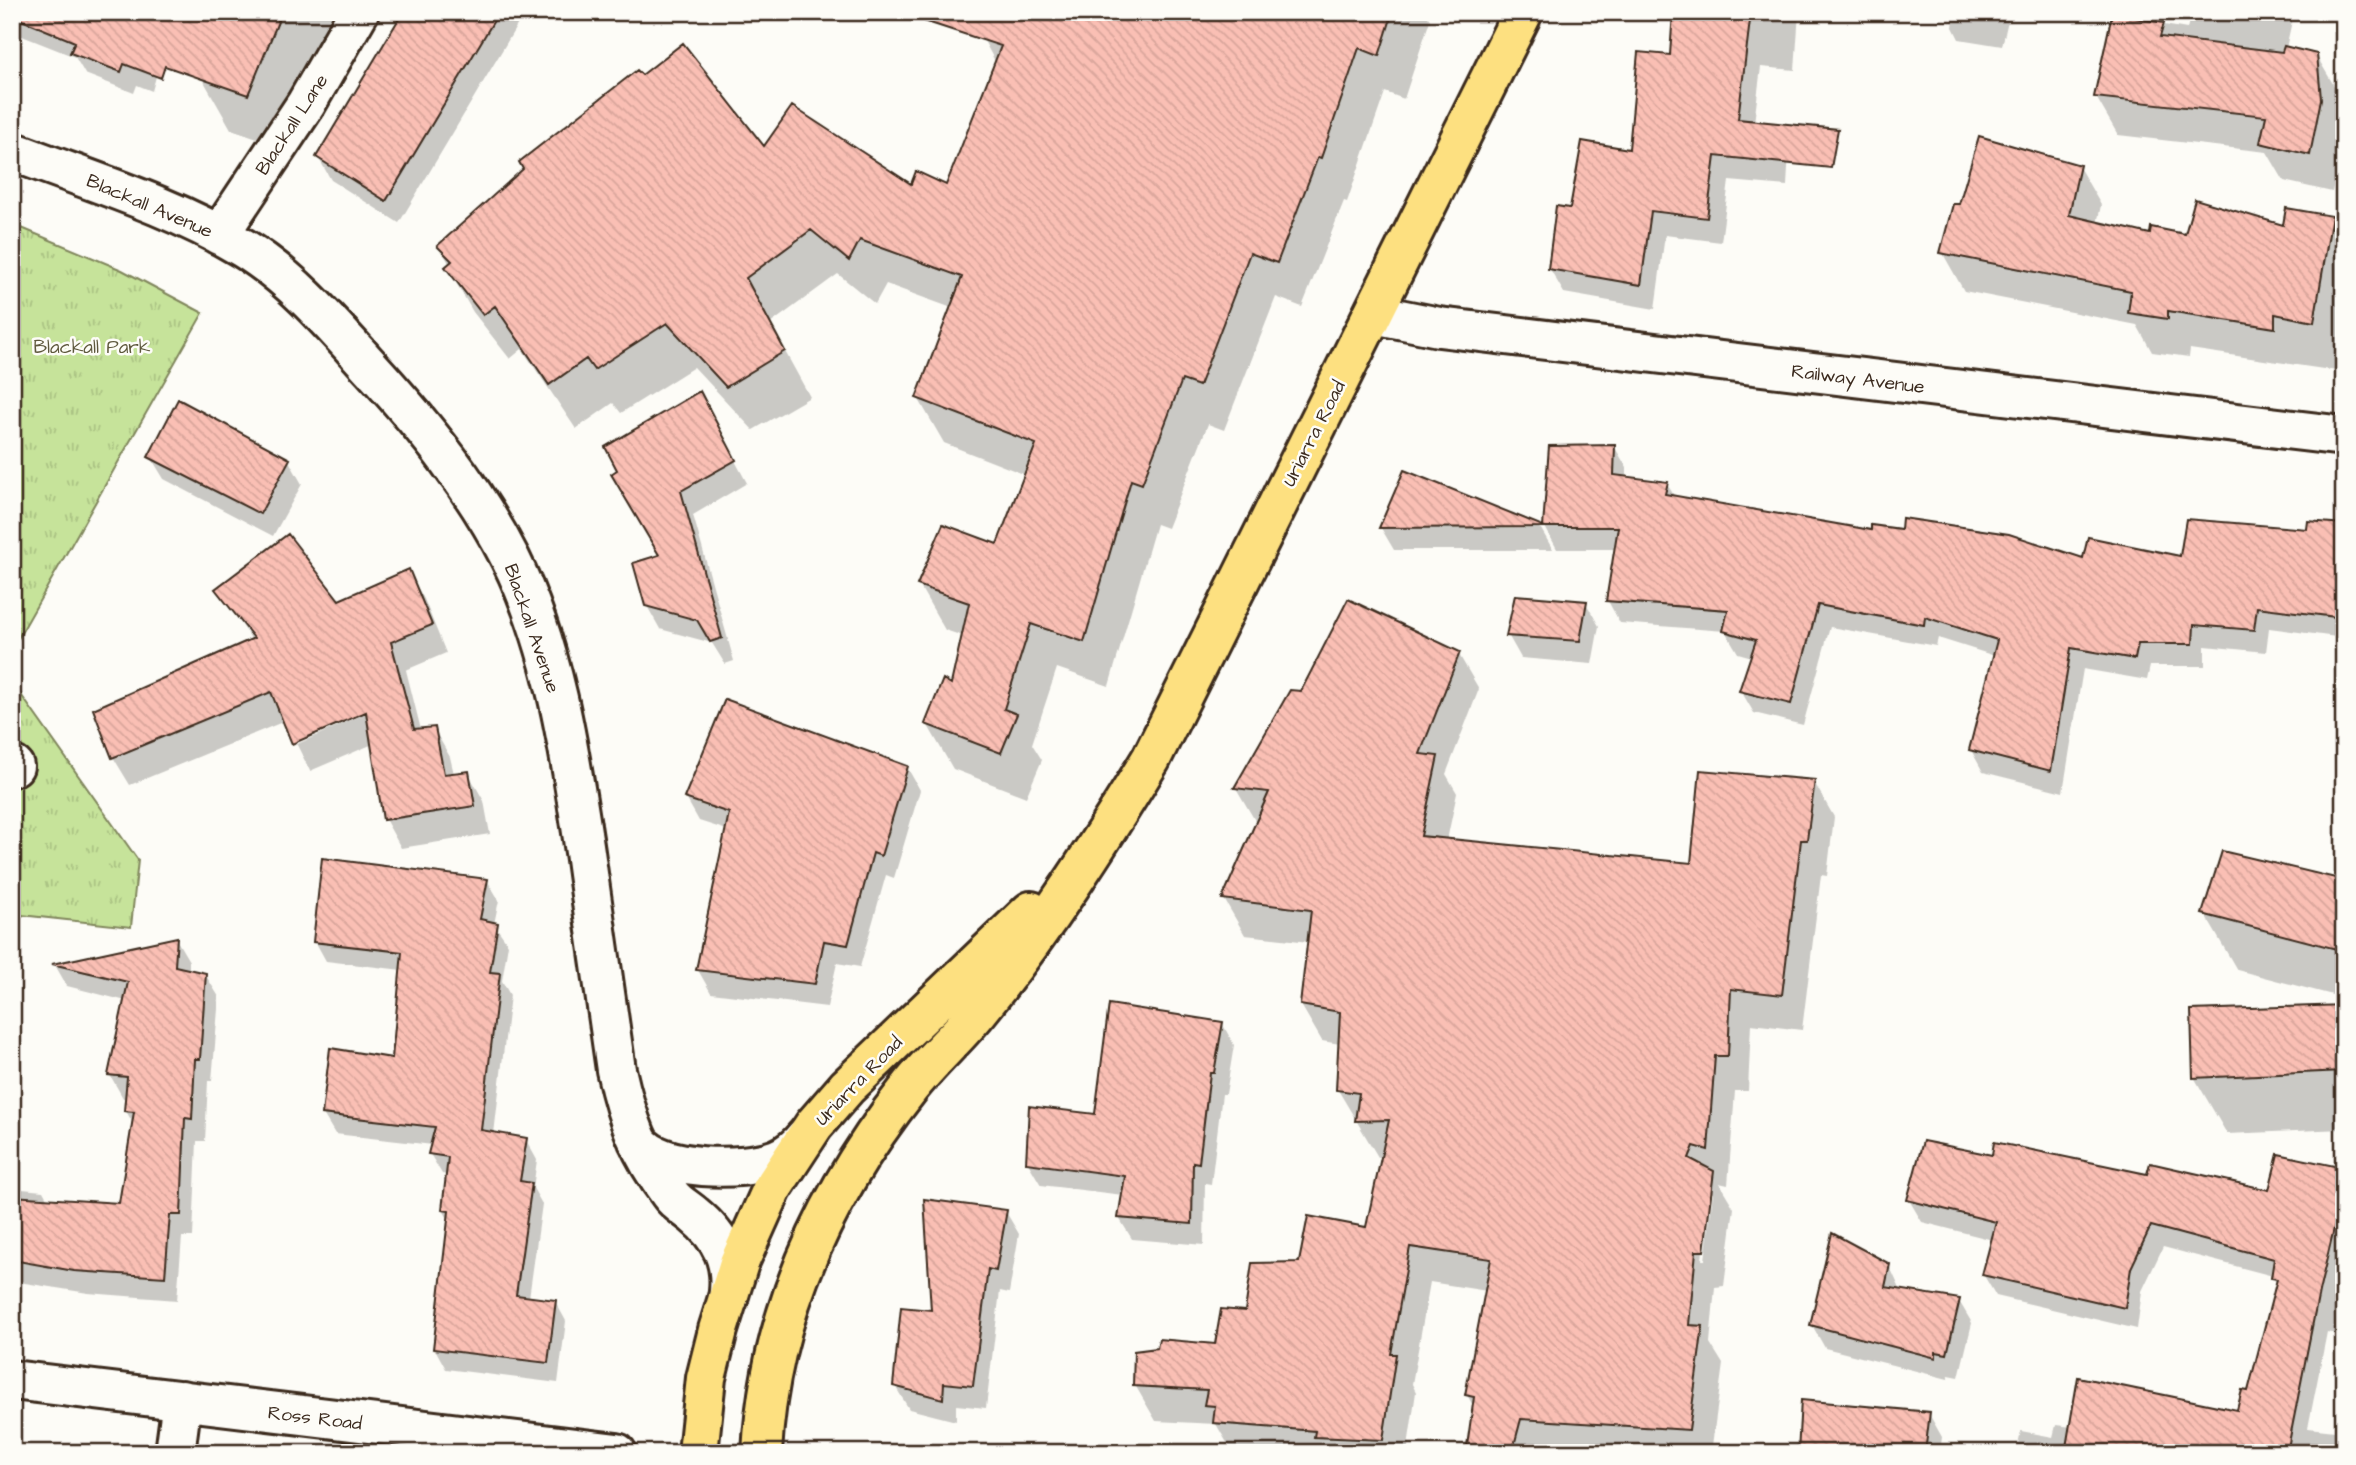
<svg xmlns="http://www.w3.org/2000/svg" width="2356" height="1465" font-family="'Architects Daughter',sans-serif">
  <defs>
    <pattern id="grass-tufts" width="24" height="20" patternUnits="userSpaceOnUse" patternTransform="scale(1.75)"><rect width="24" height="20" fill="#c6e39a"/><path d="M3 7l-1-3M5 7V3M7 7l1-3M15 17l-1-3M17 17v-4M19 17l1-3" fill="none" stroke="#abc384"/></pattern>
    <pattern id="building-back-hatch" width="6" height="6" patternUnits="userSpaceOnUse" patternTransform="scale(1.75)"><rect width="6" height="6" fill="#fabfb4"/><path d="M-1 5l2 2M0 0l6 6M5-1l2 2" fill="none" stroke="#d7a49a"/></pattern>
  </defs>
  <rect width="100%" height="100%" fill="#fdfcf7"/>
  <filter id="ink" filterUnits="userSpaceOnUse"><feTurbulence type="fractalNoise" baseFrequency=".0143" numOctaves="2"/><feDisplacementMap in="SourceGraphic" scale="14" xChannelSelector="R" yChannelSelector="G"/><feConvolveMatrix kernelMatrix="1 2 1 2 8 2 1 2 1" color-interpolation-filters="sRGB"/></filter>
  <g filter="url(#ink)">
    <path fill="url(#grass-tufts)" stroke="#80865c" stroke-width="2" d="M 12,224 L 122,270 L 203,313 L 12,649 Z
      M 12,682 L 138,860 L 131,927 L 12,914 Z"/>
    <path fill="#0003" fill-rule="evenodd" d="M 12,12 L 174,12 L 152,91 L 137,85 L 134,93 L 85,74 L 75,57 L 12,32 Z
      M 227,12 L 356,12 L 278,145 L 231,129 L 202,78 Z
      M 405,12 L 525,12 L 399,223 L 331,180 L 318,157 Z
      M 994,12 L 1425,12 L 1430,20 L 1404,99 L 1385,92 L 1347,202 L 1344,201 L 1302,307 L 1276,297 L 1224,430 L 1208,424 L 1167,528 L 1156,524 L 1109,686 L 1057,668 L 1032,744 L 1042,760 L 1026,797 L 953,769 L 927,724 L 952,686 L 963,636 L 945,630 L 919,585 L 998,546 L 1026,475 L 944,443 L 918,398 L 952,308 L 886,284 L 875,304 L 838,274 L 770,324 L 810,397 L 753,430 L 694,367 L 621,413 L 613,403 L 576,429 L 522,349 L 510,359 L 473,312 L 447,267 L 450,265 L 440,247 L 764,149 L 912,187 L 947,188 L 996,63 L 983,39 Z
      M 1675,12 L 1799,12 L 1795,70 L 1761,67 L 1754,123 L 1789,150 L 1787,186 L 1729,181 L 1721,242 L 1665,235 L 1655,309 L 1564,293 L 1550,269 L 1572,210 L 1631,151 L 1671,57 Z
      M 1955,12 L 2010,12 L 2002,46 L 1959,39 L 1953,27 Z
      M 2191,12 L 2294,12 L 2286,48 L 2316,55 L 2339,94 L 2343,139 L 2332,192 L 2284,181 L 2267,152 L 2118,135 L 2096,97 L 2113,16 L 2187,29 Z
      M 2079,167 L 2101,205 L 2097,224 L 2151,237 L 2284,227 L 2331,218 L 2344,240 L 2344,372 L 2190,349 L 2189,357 L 2152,352 L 2137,325 L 1964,291 L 1942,252 Z
      M 699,394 L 747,483 L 693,515 L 734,661 L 725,664 L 712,643 L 660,629 L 647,606 Z
      M 1614,446 L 1627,468 L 1627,479 L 1667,484 L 1675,497 L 1873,532 L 2084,560 L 2181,558 L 2344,526 L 2344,638 L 2269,628 L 2266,652 L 2205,646 L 2205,666 L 2150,666 L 2147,680 L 2083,669 L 2063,792 L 1983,772 L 1971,750 L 1995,656 L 1938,638 L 1936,646 L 1830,627 L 1803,725 L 1754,713 L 1741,691 L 1752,657 L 1738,653 L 1725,631 L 1620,623 L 1608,601 L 1616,549 L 1557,549 L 1545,527 L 1551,447 Z
      M 150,456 L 289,461 L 302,484 L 273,536 L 164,479 Z
      M 1405,472 L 1541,529 L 1553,550 L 1394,550 L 1381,528 Z
      M 408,571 L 424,599 L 446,653 L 406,670 L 421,730 L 434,729 L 450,757 L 454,774 L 468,773 L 484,801 L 490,834 L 401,848 L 385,819 L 373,744 L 310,771 L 285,721 L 130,785 L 113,757 L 96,710 L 252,640 L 218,589 L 338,602 ZM 373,706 L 374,710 L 295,745 L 295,741 Z
      M 1586,603 L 1599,626 L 1592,664 L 1521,658 L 1508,635 Z
      M 1458,653 L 1479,689 L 1446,774 L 1457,793 L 1447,840 L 1692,865 L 1814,782 L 1834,817 L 1827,876 L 1821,875 L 1802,1030 L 1751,1024 L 1748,1091 L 1735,1091 L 1728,1185 L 1719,1183 L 1734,1208 L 1724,1286 L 1715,1287 L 1710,1343 L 1723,1364 L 1711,1453 L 1473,1453 L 1469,1446 L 1474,1407 L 1467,1395 L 1487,1291 L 1430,1282 L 1412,1384 L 1416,1392 L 1407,1453 L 1233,1453 L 1216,1424 L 1156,1421 L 1135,1385 L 1216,1346 L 1300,1264 L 1367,1229 L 1383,1156 L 1378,1157 L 1338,1090 L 1340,1044 L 1322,1041 L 1301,1005 L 1309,942 L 1245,935 L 1224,899 L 1257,824 L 1236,788 L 1291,692 L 1302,693 ZM 1709,1193 L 1713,1193 L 1705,1260 L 1702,1260 Z
      M 907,767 L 920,790 L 894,878 L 886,875 L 860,967 L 837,963 L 827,1007 L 711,993 L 698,970 L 727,830 L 699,821 L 686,798 Z
      M 487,880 L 499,900 L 494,924 L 508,944 L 502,981 L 510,995 L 494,1134 L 526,1140 L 537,1160 L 533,1188 L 542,1204 L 529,1298 L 555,1301 L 566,1321 L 558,1383 L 446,1369 L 435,1349 L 449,1220 L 443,1210 L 447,1175 L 442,1174 L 430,1154 L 433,1145 L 335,1134 L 323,1114 L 394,1060 L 402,970 L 326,961 L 315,941 Z
      M 2344,882 L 2344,998 L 2237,970 L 2204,913 Z
      M 176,939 L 189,961 L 189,971 L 205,974 L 219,997 L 212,1081 L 208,1081 L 205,1141 L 197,1141 L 193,1237 L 182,1237 L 177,1300 L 88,1293 L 12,1281 L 12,1188 L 43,1191 L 48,1200 L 120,1205 L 134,1125 L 126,1111 L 127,1098 L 123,1098 L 110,1075 L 126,1001 L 67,986 L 55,965 Z
      M 2344,1007 L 2344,1129 L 2227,1134 L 2194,1077 Z
      M 1222,1023 L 1234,1045 L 1226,1094 L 1222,1094 L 1211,1184 L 1205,1183 L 1204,1245 L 1132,1239 L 1119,1218 L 1123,1195 L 1041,1185 L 1028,1163 Z
      M 1993,1157 L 2270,1192 L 2344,1170 L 2344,1336 L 2327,1332 L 2308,1428 L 2344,1432 L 2344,1453 L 2016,1453 L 2021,1431 L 2053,1437 L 2056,1425 L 2072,1427 L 2239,1412 L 2249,1393 L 2277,1285 L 2273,1276 L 2163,1247 L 2142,1291 L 2137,1329 L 1996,1296 L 1983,1274 L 1993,1240 L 1922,1222 L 1909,1200 Z
      M 1006,1212 L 1019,1234 L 1009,1293 L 1000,1291 L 986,1408 L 956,1405 L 956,1421 L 909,1409 L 895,1386 L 933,1312 Z
      M 1889,1265 L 1901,1291 L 1959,1301 L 1972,1323 L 1959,1377 L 1949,1375 L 1948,1379 L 1825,1348 L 1812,1325 Z
      M 1929,1414 L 1942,1437 L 1940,1453 L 1800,1453 Z"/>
    <path fill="url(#building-back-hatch)" stroke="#3b2a1e" stroke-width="2" d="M 12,12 L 282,12 L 248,95 L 165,66 L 161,78 L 124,64 L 121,72 L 70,53 L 75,42 L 12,16 Z
      M 403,12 L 499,12 L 386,201 L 316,157 Z
      M 922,12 L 1393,12 L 1379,56 L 1359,48 L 1321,158 L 1318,157 L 1277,263 L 1250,253 L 1199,386 L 1182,380 L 1142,484 L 1131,480 L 1084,642 L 1031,624 L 1004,709 L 1017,714 L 1001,753 L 925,724 L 943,679 L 951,684 L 969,603 L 917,585 L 943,524 L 997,544 L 1036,444 L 916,398 L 962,277 L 860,240 L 849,261 L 811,230 L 746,278 L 785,351 L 726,387 L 667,323 L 594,370 L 586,359 L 549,385 L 495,306 L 483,315 L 445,267 L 452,261 L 437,246 L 523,169 L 519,162 L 637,70 L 642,75 L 683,43 L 764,146 L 792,106 L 911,184 L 916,171 L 946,185 L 1001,46 L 921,20 Z
      M 1673,12 L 1751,12 L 1738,119 L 1838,129 L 1831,168 L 1715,156 L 1707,218 L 1651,211 L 1641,285 L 1548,269 L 1556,206 L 1570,208 L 1582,141 L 1629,149 L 1638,52 L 1670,55 Z
      M 2112,14 L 2164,23 L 2160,37 L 2282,52 L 2284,46 L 2317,54 L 2321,99 L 2310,155 L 2260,143 L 2266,116 L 2094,97 Z
      M 1979,136 L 2080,165 L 2069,215 L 2150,234 L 2151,227 L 2185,234 L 2195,199 L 2283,225 L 2286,208 L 2332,216 L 2314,322 L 2275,314 L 2275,328 L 2168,311 L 2168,319 L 2128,313 L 2131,291 L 1940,253 L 1953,204 L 1959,204 Z
      M 700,391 L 736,460 L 681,491 L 722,638 L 710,642 L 697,620 L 645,606 L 633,563 L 659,555 L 611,474 L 617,470 L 605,447 Z
      M 178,399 L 290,459 L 260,514 L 148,457 Z
      M 1615,445 L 1614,475 L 1668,482 L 1665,494 L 1871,530 L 1871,525 L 1901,529 L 1902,518 L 2009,534 L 2083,558 L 2088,537 L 2180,556 L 2186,519 L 2307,529 L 2308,521 L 2344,524 L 2344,618 L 2257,607 L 2254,630 L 2194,625 L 2193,644 L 2138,644 L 2135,659 L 2071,648 L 2051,771 L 1969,750 L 1997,640 L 1925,617 L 1924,625 L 1818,605 L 1791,704 L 1739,691 L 1756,640 L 1723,631 L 1728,610 L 1606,601 L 1618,527 L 1543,527 L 1549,446 Z
      M 1404,470 L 1543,526 L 1542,527 L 1379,528 Z
      M 288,534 L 339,600 L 409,569 L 432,625 L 391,642 L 414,729 L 435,727 L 444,774 L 469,771 L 475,806 L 383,820 L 366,712 L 292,744 L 271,692 L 112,758 L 93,709 L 254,638 L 215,589 Z
      M 1515,595 L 1587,601 L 1580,641 L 1506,636 Z
      M 1348,599 L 1460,652 L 1420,754 L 1438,756 L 1421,836 L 1691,863 L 1700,770 L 1815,780 L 1807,840 L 1801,840 L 1782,995 L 1731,989 L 1728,1056 L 1715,1056 L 1708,1150 L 1694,1146 L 1689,1158 L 1714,1171 L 1704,1251 L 1696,1251 L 1689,1325 L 1703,1326 L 1689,1430 L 1521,1419 L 1512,1453 L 1467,1446 L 1474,1397 L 1465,1395 L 1491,1259 L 1410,1247 L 1391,1354 L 1396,1354 L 1383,1440 L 1314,1437 L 1315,1431 L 1213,1423 L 1215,1406 L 1204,1405 L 1207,1390 L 1133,1386 L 1134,1351 L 1157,1348 L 1159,1339 L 1215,1344 L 1221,1309 L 1245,1311 L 1252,1263 L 1299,1262 L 1308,1216 L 1366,1227 L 1389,1120 L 1355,1121 L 1359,1093 L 1336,1090 L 1340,1012 L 1300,1005 L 1311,910 L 1222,899 L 1269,792 L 1234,788 L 1290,690 L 1301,691 Z
      M 725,699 L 908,766 L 881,856 L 873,853 L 848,945 L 824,941 L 815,984 L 696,970 L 729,813 L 684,798 Z
      M 2222,851 L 2344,880 L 2344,951 L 2202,914 Z
      M 322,858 L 488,879 L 480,919 L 498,923 L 490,972 L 500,973 L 481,1130 L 527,1138 L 520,1181 L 532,1183 L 516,1295 L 556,1300 L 548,1363 L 433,1349 L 449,1211 L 442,1210 L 448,1157 L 428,1154 L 435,1127 L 322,1114 L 330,1048 L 392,1058 L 402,952 L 313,942 Z
      M 177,937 L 175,966 L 206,973 L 200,1059 L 195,1059 L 192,1119 L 185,1118 L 181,1215 L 170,1215 L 165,1277 L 74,1271 L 12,1260 L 12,1196 L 119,1203 L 134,1112 L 124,1111 L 127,1077 L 108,1075 L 128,982 L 52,964 Z
      M 1109,1004 L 1223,1022 L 1214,1073 L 1210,1073 L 1199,1163 L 1193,1162 L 1192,1224 L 1118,1218 L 1125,1176 L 1026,1163 L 1029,1106 L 1095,1114 Z
      M 2344,1005 L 2344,1071 L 2193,1078 L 2191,1010 Z
      M 1923,1141 L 1992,1155 L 1994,1142 L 2147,1174 L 2150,1163 L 2269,1190 L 2278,1154 L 2344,1168 L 2344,1186 L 2319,1292 L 2287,1453 L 2065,1453 L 2078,1377 L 2237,1410 L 2242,1390 L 2248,1391 L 2277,1279 L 2271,1278 L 2274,1259 L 2151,1226 L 2131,1268 L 2125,1308 L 1982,1275 L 1996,1222 L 1907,1200 Z
      M 924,1199 L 1007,1210 L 996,1271 L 988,1269 L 973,1386 L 944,1383 L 943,1399 L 893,1386 L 901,1307 L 931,1310 Z
      M 1832,1233 L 1890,1264 L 1885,1287 L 1960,1299 L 1947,1354 L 1936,1352 L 1936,1358 L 1810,1325 Z
      M 1801,1400 L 1930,1412 L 1925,1453 L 1798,1453 Z"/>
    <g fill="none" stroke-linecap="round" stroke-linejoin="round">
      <defs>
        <path id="minor" d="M 12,151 C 90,181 171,205 243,248 C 294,279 334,327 373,370 C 425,427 475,489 510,558 C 555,648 570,753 585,852 C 595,925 606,998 616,1070 C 627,1119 639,1153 670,1194 C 676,1203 686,1208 694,1215 C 722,1238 734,1263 728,1299
          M 219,235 L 306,104 L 359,12
          M 1374,314 L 1439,327 L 2344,436
          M 12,767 L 14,766
          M 638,1141 C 658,1172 745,1171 777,1159 C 789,1154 798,1146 806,1136
          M 12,1380 L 617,1453
          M 175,1453 L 182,1400"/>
        <path id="major" d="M 698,1453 L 706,1378 L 718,1330 L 739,1263 L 772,1189 L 814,1125 L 847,1087 L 1031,911
          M 762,1453 C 769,1315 825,1194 910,1087 C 932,1059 959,1036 981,1008 C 1044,930 1099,844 1151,759 L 1523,12"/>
      </defs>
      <use href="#minor" stroke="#3b2a1e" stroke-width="44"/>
      <use href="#major" stroke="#3b2a1e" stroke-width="44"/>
      <use href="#minor" stroke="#fdfcf7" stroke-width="38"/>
      <use href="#major" stroke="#fde080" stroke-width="38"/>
    </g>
  </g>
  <g text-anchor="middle" stroke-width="5" stroke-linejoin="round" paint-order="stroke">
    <g font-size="19" fill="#3b2a1e" stroke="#fdfcf7">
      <text transform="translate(291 124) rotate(-57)" y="7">Blackall Lane</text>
      <text transform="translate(150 205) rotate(23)" y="7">Blackall Avenue</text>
      <text transform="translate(1858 378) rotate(7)" y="7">Railway Avenue</text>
      <text transform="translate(1313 433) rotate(-63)" y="7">Uriarra Road</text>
      <text transform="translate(533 628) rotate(71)" y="7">Blackall Avenue</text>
      <text transform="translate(858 1080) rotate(-46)" y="7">Uriarra Road</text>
      <text transform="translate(315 1417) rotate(7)" y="7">Ross Road</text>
    </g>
    <g font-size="19" fill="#5e583d" stroke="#fdfcf7">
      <text x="92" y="353">Blackall Park</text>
    </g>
  </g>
  <rect width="2356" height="1465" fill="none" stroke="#fdfcf7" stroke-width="42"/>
  <rect x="21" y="21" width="2314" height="1423" fill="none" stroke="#3b2a1e" stroke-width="2.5" filter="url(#ink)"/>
</svg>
